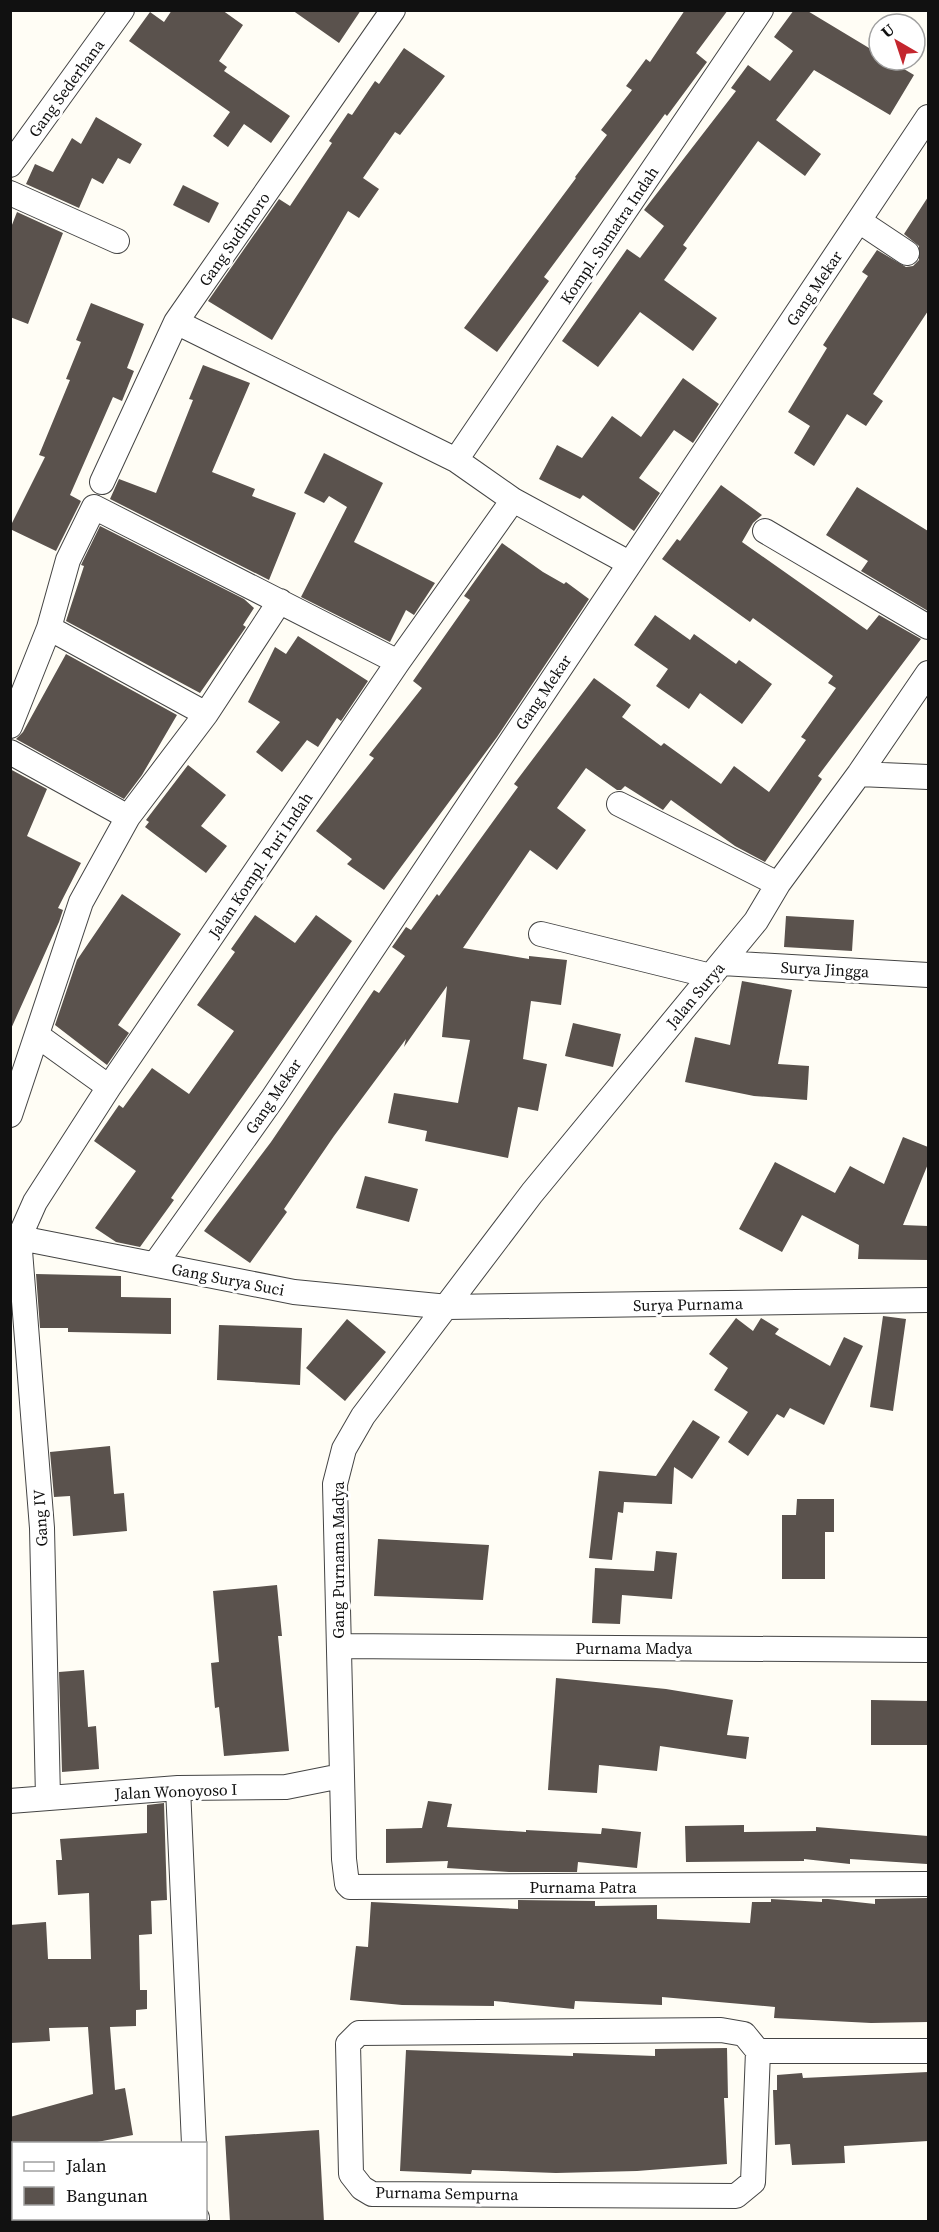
<svg xmlns="http://www.w3.org/2000/svg" width="939" height="2232" font-family="'Source Serif 4',serif">
  <rect width="100%" height="100%" fill="#fffdf5"/>
  <path fill="#5a524d" d="M 172,10 L 222,10 L 243,25 L 219,61 L 227,67 L 224,71 L 290,116 L 271,143 L 244,124 L 228,147 L 213,136 L 230,112 L 129,41 L 150,12 L 164,22 Z
    M 292,10 L 361,10 L 339,43 Z
    M 685,10 L 728,10 L 696,53 L 707,62 L 667,116 L 665,114 L 544,277 L 549,281 L 497,352 L 464,328 L 576,178 L 575,177 L 607,135 L 601,130 L 632,90 L 626,86 L 646,59 L 650,62 Z
    M 794,10 L 806,10 L 879,54 L 879,60 L 889,60 L 914,75 L 890,115 L 814,70 L 776,120 L 821,154 L 805,176 L 758,141 L 683,245 L 687,248 L 664,280 L 717,318 L 693,351 L 640,312 L 598,367 L 562,341 L 627,249 L 640,258 L 664,226 L 644,210 L 736,91 L 731,88 L 748,65 L 770,81 L 793,51 L 774,37 Z
    M 404,48 L 445,76 L 400,135 L 395,132 L 363,178 L 379,189 L 359,218 L 348,211 L 272,340 L 208,301 L 279,199 L 290,206 L 332,143 L 329,141 L 348,113 L 352,115 L 375,81 L 379,84 Z
    M 96,117 L 142,144 L 130,164 L 118,158 L 103,184 L 92,178 L 79,208 L 26,184 L 35,164 L 53,172 L 72,138 L 81,144 Z
    M 183,185 L 219,203 L 209,223 L 173,205 Z
    M 928,197 L 928,311 L 873,394 L 883,401 L 866,426 L 847,414 L 814,466 L 794,453 L 810,426 L 788,412 L 827,348 L 823,345 L 868,276 L 862,272 L 877,250 L 906,267 L 913,266 L 919,260 L 919,246 L 904,234 Z
    M 17,212 L 63,233 L 28,324 L 10,317 L 10,230 Z
    M 91,303 L 144,324 L 127,368 L 134,371 L 122,401 L 113,397 L 70,495 L 81,501 L 56,551 L 10,529 L 10,527 L 45,457 L 39,455 L 70,380 L 66,379 L 81,342 L 76,340 Z
    M 203,365 L 250,383 L 212,472 L 255,489 L 252,496 L 296,513 L 269,580 L 110,499 L 119,479 L 156,493 L 193,400 L 189,399 Z
    M 683,378 L 719,404 L 693,443 L 674,430 L 639,478 L 660,493 L 634,531 L 583,495 L 580,499 L 539,479 L 557,445 L 582,458 L 612,416 L 641,437 Z
    M 324,453 L 383,483 L 354,542 L 435,583 L 414,615 L 406,610 L 390,642 L 301,597 L 347,507 L 329,496 L 324,503 L 304,493 Z
    M 721,485 L 762,515 L 753,523 L 742,542 L 867,630 L 879,615 L 921,639 L 818,776 L 822,779 L 765,862 L 735,846 L 671,800 L 663,810 L 625,786 L 621,790 L 617,790 L 586,768 L 557,808 L 586,830 L 557,870 L 530,850 L 463,948 L 529,959 L 529,956 L 567,960 L 561,1005 L 531,1001 L 523,1059 L 547,1064 L 538,1111 L 518,1107 L 508,1158 L 425,1141 L 427,1131 L 388,1123 L 394,1093 L 458,1103 L 470,1040 L 442,1037 L 447,986 L 404,1047 L 406,1039 L 334,1136 L 284,1209 L 287,1212 L 250,1263 L 204,1231 L 271,1142 L 374,990 L 379,993 L 405,956 L 392,947 L 406,927 L 411,930 L 437,894 L 439,896 L 518,787 L 514,784 L 594,678 L 631,705 L 622,717 L 661,746 L 664,743 L 721,784 L 734,766 L 769,792 L 806,740 L 801,737 L 836,688 L 828,683 L 833,676 L 753,618 L 750,622 L 662,559 L 677,539 L 680,541 Z
    M 857,487 L 928,531 L 928,611 L 861,571 L 868,561 L 826,535 Z
    M 100,526 L 244,599 L 254,608 L 243,625 L 246,627 L 200,693 L 66,621 L 84,566 L 81,565 Z
    M 502,543 L 543,572 L 564,584 L 566,582 L 589,599 L 497,737 L 384,890 L 347,864 L 352,859 L 316,831 L 374,758 L 369,755 L 422,688 L 413,681 L 470,600 L 464,596 Z
    M 655,615 L 690,640 L 694,634 L 736,664 L 739,660 L 772,684 L 742,724 L 700,693 L 689,709 L 656,686 L 668,669 L 634,645 Z
    M 298,636 L 368,681 L 341,721 L 337,718 L 318,747 L 307,740 L 282,772 L 256,752 L 280,722 L 248,702 L 275,647 L 286,654 Z
    M 66,654 L 177,715 L 142,775 L 124,799 L 16,739 L 23,732 Z
    M 188,765 L 226,795 L 201,826 L 227,846 L 206,873 L 145,827 L 149,822 L 146,820 Z
    M 10,769 L 47,789 L 27,836 L 81,863 L 58,908 L 63,910 L 59,922 L 10,1031 Z
    M 122,894 L 181,934 L 118,1025 L 129,1033 L 107,1065 L 55,1025 L 77,960 Z
    M 255,915 L 295,943 L 316,915 L 352,941 L 171,1198 L 174,1200 L 140,1247 L 116,1242 L 95,1228 L 136,1171 L 94,1141 L 119,1105 L 123,1108 L 152,1068 L 189,1094 L 234,1031 L 197,1005 L 235,952 L 231,949 Z
    M 786,916 L 854,920 L 852,951 L 784,947 Z
    M 742,981 L 792,990 L 778,1064 L 809,1066 L 807,1100 L 754,1096 L 685,1082 L 695,1037 L 730,1045 Z
    M 573,1023 L 621,1034 L 613,1067 L 565,1056 Z
    M 903,1137 L 928,1147 L 928,1164 L 903,1225 L 928,1226 L 928,1260 L 858,1259 L 859,1245 L 802,1215 L 782,1252 L 739,1229 L 775,1162 L 835,1193 L 850,1166 L 884,1184 Z
    M 365,1176 L 418,1189 L 409,1222 L 356,1208 Z
    M 36,1274 L 121,1276 L 121,1297 L 171,1298 L 171,1334 L 68,1332 L 68,1328 L 40,1328 Z
    M 883,1316 L 906,1319 L 893,1411 L 870,1407 Z
    M 736,1318 L 753,1331 L 761,1318 L 779,1329 L 775,1334 L 830,1366 L 844,1337 L 863,1346 L 824,1425 L 790,1408 L 784,1418 L 777,1414 L 748,1456 L 728,1442 L 748,1412 L 714,1390 L 728,1368 L 709,1354 Z
    M 347,1319 L 386,1352 L 345,1401 L 306,1368 Z
    M 219,1325 L 302,1328 L 300,1385 L 217,1380 Z
    M 693,1420 L 720,1437 L 692,1479 L 674,1467 L 672,1504 L 624,1502 L 623,1513 L 618,1512 L 612,1560 L 589,1558 L 599,1471 L 656,1476 Z
    M 110,1446 L 114,1494 L 124,1493 L 127,1531 L 73,1536 L 70,1496 L 54,1497 L 50,1452 Z
    M 797,1499 L 834,1499 L 834,1532 L 825,1532 L 825,1579 L 782,1579 L 782,1515 L 796,1515 Z
    M 378,1539 L 489,1545 L 483,1600 L 374,1596 Z
    M 656,1551 L 677,1553 L 672,1599 L 622,1595 L 620,1624 L 592,1623 L 595,1568 L 654,1571 Z
    M 277,1585 L 282,1636 L 278,1636 L 289,1751 L 224,1756 L 219,1707 L 215,1708 L 211,1663 L 219,1662 L 213,1591 Z
    M 84,1670 L 88,1727 L 96,1726 L 99,1769 L 62,1772 L 59,1672 Z
    M 556,1678 L 666,1689 L 733,1700 L 727,1735 L 749,1737 L 746,1759 L 660,1746 L 657,1771 L 599,1765 L 597,1793 L 548,1790 Z
    M 871,1700 L 928,1701 L 928,1745 L 871,1745 Z
    M 428,1801 L 452,1804 L 447,1827 L 526,1832 L 526,1830 L 601,1834 L 602,1828 L 641,1832 L 637,1868 L 578,1862 L 577,1872 L 509,1872 L 447,1868 L 448,1861 L 386,1863 L 386,1829 L 422,1828 Z
    M 164,1803 L 167,1900 L 151,1901 L 152,1934 L 139,1935 L 140,1990 L 147,1990 L 147,2009 L 136,2010 L 136,2026 L 110,2027 L 115,2090 L 125,2088 L 133,2135 L 87,2144 L 10,2144 L 10,2117 L 93,2094 L 88,2027 L 49,2028 L 50,2041 L 10,2043 L 10,1925 L 46,1922 L 48,1959 L 91,1959 L 89,1893 L 58,1895 L 56,1860 L 62,1860 L 60,1839 L 147,1833 L 147,1805 Z
    M 744,1825 L 744,1832 L 816,1831 L 816,1827 L 928,1836 L 927,1864 L 850,1859 L 850,1864 L 804,1859 L 804,1861 L 686,1862 L 685,1826 Z
    M 928,1898 L 928,2022 L 871,2023 L 774,2018 L 775,2007 L 662,1997 L 662,2005 L 575,2001 L 574,2009 L 494,2001 L 494,2006 L 402,2005 L 350,2000 L 356,1946 L 368,1947 L 371,1902 L 518,1909 L 518,1900 L 595,1901 L 595,1906 L 657,1905 L 657,1919 L 750,1923 L 752,1902 L 771,1902 L 771,1899 L 822,1902 L 822,1899 L 828,1899 L 875,1904 L 875,1899 Z
    M 727,2048 L 728,2098 L 724,2098 L 727,2164 L 637,2171 L 556,2173 L 472,2170 L 471,2174 L 400,2171 L 406,2050 L 573,2056 L 573,2053 L 655,2056 L 655,2049 Z
    M 928,2072 L 928,2141 L 844,2146 L 845,2163 L 792,2165 L 790,2144 L 775,2145 L 773,2090 L 777,2090 L 777,2075 L 802,2073 L 803,2078 Z
    M 319,2130 L 324,2222 L 230,2222 L 225,2136 Z"/>
  <g fill="none" stroke-linecap="round" stroke-linejoin="round">
    <defs>
      <path id="minor" d="M 10,165 L 122,10
        M 10,193 L 117,241
        M 859,221 L 907,253
        M 176,322 L 456,460 L 513,500 L 629,563
        M 456,460 L 761,10
        M 102,482 L 176,322 L 393,10
        M 765,531 L 928,627
        M 49,628 L 206,714
        M 928,673 L 859,774 L 778,884 L 756,921 L 532,1193 L 363,1416 L 344,1449 L 335,1484 L 344,1859 L 347,1884 L 350,1887 L 928,1884
        M 10,726 L 49,628 L 68,560 L 94,507 L 398,662
        M 10,752 L 128,817
        M 859,774 L 928,777
        M 619,804 L 778,884
        M 541,934 L 711,976
        M 722,963 L 928,975
        M 38,1036 L 109,1087
        M 10,1115 L 81,902 L 128,817 L 206,714 L 280,601
        M 10,1236 L 294,1292 L 448,1307 L 928,1300
        M 155,1264 L 273,1098 L 928,117
        M 339,1646 L 928,1650
        M 178,1788 L 194,2144
        M 48,1798 L 42,1528 L 19,1238 L 35,1202 L 109,1087 L 398,662 L 513,500
        M 10,1801 L 178,1788 L 286,1787 L 341,1776
        M 721,2030 L 744,2034 L 758,2051 L 753,2182 L 736,2196 L 372,2194 L 362,2188 L 351,2174 L 348,2044 L 359,2033 Z
        M 758,2051 L 928,2051
        M 197,2218 L 197,2222"/>
    </defs>
    <use href="#minor" stroke="#444" stroke-width="26"/>
    <use href="#minor" stroke="#fff" stroke-width="24"/>
  </g>
  <g text-anchor="middle" stroke-width="6" stroke-linejoin="round" paint-order="stroke">
    <g font-size="16" fill="#111" stroke="#fff">
      <text transform="translate(66 88) rotate(-54)" y="6">Gang Sederhana</text>
      <text transform="translate(609 235) rotate(-56)" y="6">Kompl. Sumatra Indah</text>
      <text transform="translate(234 239) rotate(-55)" y="6">Gang Sudimoro</text>
      <text transform="translate(814 288) rotate(-56)" y="6">Gang Mekar</text>
      <text transform="translate(543 692) rotate(-56)" y="6">Gang Mekar</text>
      <text transform="translate(260 865) rotate(-56)" y="6">Jalan Kompl. Puri Indah</text>
      <text transform="translate(825 969) rotate(3)" y="6">Surya Jingga</text>
      <text transform="translate(695 995) rotate(-50)" y="6">Jalan Surya</text>
      <text transform="translate(273 1096) rotate(-56)" y="6">Gang Mekar</text>
      <text transform="translate(228 1279) rotate(11)" y="6">Gang Surya Suci</text>
      <text transform="translate(688 1304) rotate(-1)" y="6">Surya Purnama</text>
      <text transform="translate(40 1518) rotate(-93)" y="6">Gang IV</text>
      <text transform="translate(338 1560) rotate(-90)" y="6">Gang Purnama Madya</text>
      <text x="634" y="1654">Purnama Madya</text>
      <text transform="translate(176 1791) rotate(-2)" y="6">Jalan Wonoyoso I</text>
      <text x="583" y="1893">Purnama Patra</text>
      <text transform="translate(447 2193) rotate(1)" y="6">Purnama Sempurna</text>
    </g>
  </g>
  <rect width="939" height="2232" fill="none" stroke="#111111" stroke-width="24"/>
  <rect x="12" y="2142" width="195" height="78" fill="#ffffff" stroke="#a0a0a0" stroke-width="1.5"/>
  <rect x="24" y="2162" width="30" height="9" fill="#ffffff" stroke="#a0a0a0" stroke-width="1.5"/>
  <text x="66" y="2172" font-size="18" fill="#111111">Jalan</text>
  <rect x="24" y="2187" width="30" height="18" fill="#5a524d" stroke="#a0a0a0" stroke-width="1.5"/>
  <text x="66" y="2202" font-size="18" fill="#111111">Bangunan</text>
  <g transform="translate(897 42) rotate(321)"><circle r="28" fill="#ffffff" stroke="#a0a0a0" stroke-width="1.5"/>
  <path d="M0-4.5L10 22L0 15L-10 22Z" fill="#c4262e"/>
  <text y="-9" font-size="16" font-weight="bold" text-anchor="middle" fill="#111111">U</text>
  </g>
</svg>
